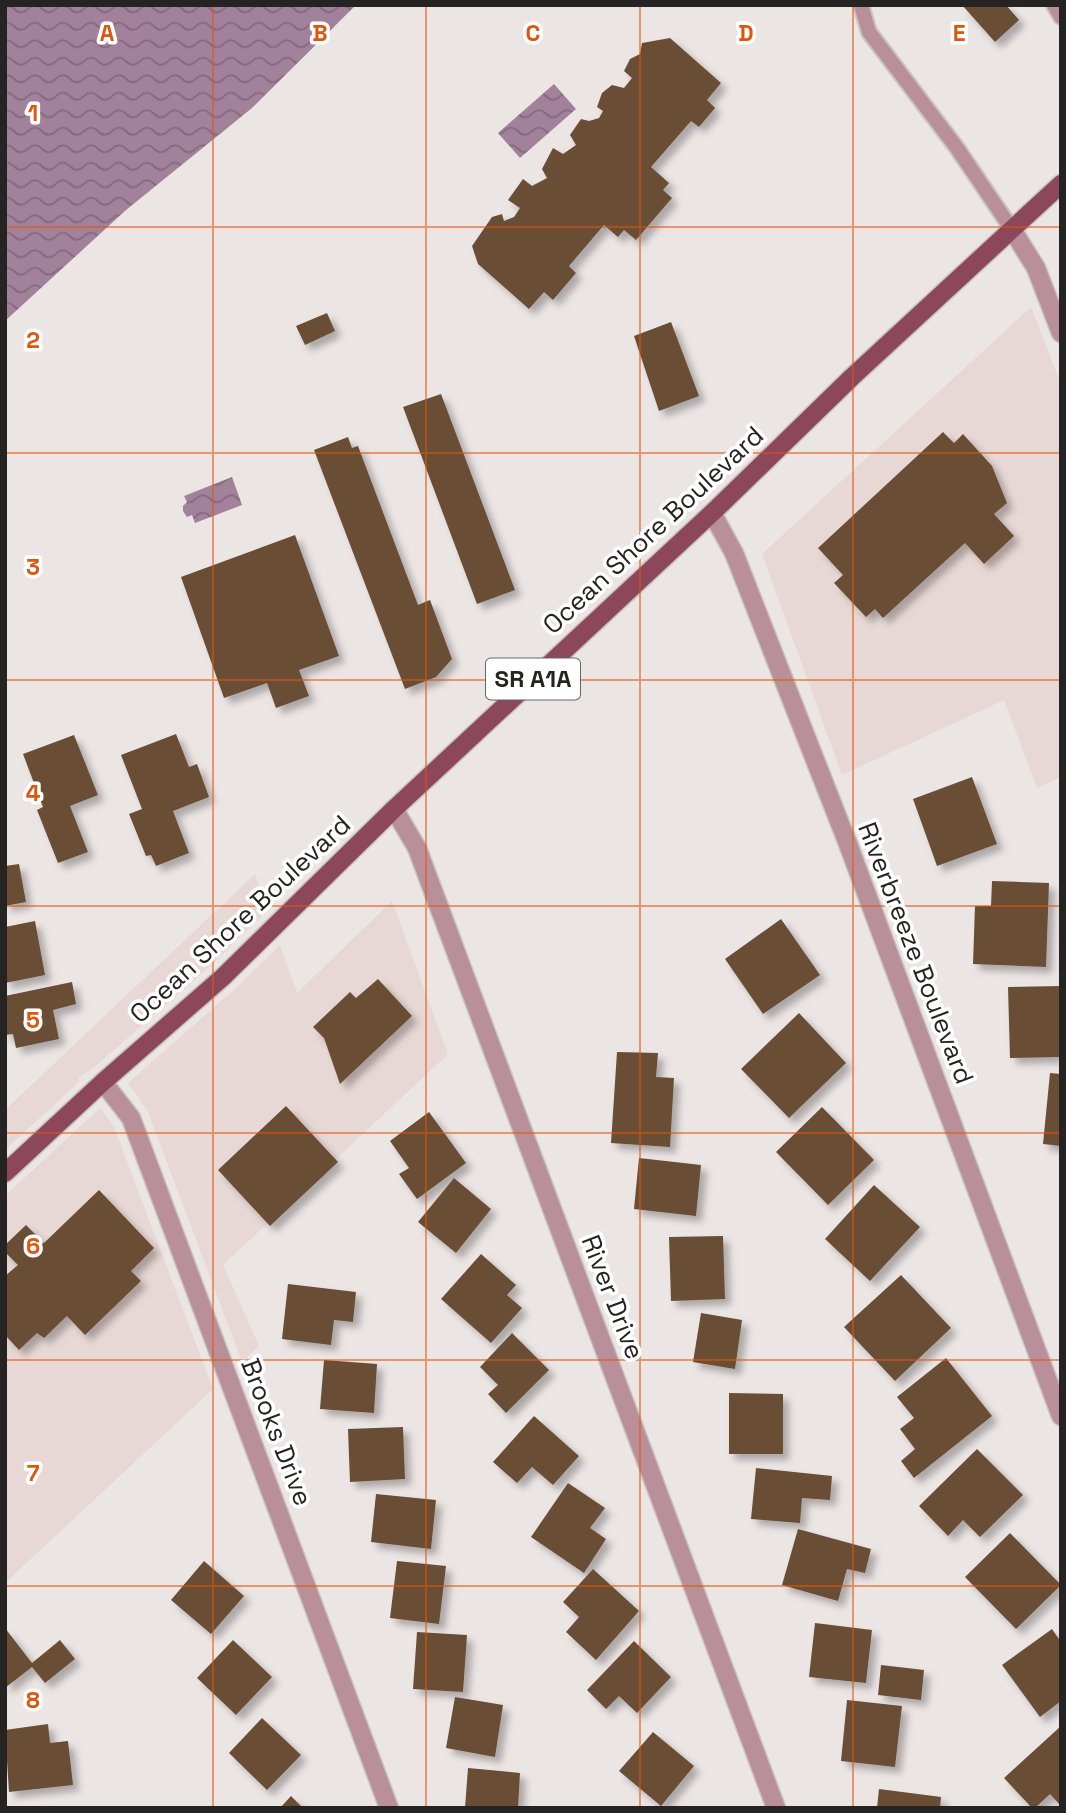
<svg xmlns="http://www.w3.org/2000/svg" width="1066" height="1813" font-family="'Space Grotesk',sans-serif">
  <defs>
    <pattern id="water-waves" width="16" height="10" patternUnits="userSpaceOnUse" patternTransform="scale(1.75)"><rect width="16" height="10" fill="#a2819a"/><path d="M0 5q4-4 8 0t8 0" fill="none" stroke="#84697d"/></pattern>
    <filter id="shadow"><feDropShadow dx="6" dy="6" stdDeviation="3.5" flood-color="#0004"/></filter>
  </defs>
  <rect width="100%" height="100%" fill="#ebe5e4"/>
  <path fill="#e7d8d5" d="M 1031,307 L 1061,384 L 1061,777 L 1037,788 L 1004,700 L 842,775 L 762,554 Z
    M 255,874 L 268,910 L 210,966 L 92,1069 L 78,1078 L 80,1081 L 5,1150 L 5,1110 Z
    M 392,901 L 448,1054 L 223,1265 L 259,1346 L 242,1362 L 148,1112 L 128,1083 L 235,989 L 280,945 L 297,993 Z
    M 100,1108 L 114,1127 L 213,1389 L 5,1583 L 5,1196 Z"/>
  <path fill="url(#water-waves)" d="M 5,5 L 356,5 L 252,108 L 126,210 L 5,321 Z
    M 554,84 L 576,109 L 520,158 L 498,133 Z
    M 232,477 L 242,505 L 195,523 L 192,515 L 187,517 L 183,511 L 183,506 L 187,502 L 184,496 Z"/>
  <path fill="#6a4d35" filter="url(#shadow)" d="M 962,5 L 1006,5 L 1019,20 L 995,42 Z
    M 670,38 L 721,83 L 707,100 L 715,108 L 699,127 L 691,121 L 651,167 L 669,183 L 663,190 L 672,198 L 636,240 L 624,230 L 618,237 L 604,225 L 569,266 L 576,273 L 553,300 L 544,292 L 529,309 L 478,264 L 472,246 L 492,217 L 502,214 L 504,221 L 514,217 L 520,208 L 508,200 L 523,179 L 532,186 L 547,178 L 542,169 L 553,148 L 563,154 L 576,145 L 570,135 L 581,119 L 589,121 L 599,118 L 603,111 L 597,107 L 602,93 L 612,85 L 624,88 L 632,78 L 624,71 L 630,59 L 640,54 L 642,43 Z
    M 327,313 L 335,331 L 305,345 L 296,326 Z
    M 671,322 L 699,396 L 659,411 L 634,336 Z
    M 441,394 L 515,590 L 477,604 L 403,407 Z
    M 943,432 L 954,443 L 963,434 L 992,466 L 1007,503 L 994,514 L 1014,536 L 984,564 L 965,543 L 883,618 L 875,609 L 866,617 L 834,583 L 843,575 L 818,548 Z
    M 348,437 L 352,448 L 358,446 L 418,605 L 430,600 L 452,659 L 436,677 L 405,689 L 314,450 Z
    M 295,535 L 339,656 L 299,670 L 309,696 L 276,708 L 267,683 L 224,698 L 181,577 Z
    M 176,734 L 189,767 L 197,764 L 209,797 L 173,811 L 189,853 L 156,866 L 151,855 L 146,856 L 129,814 L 142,809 L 121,755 Z
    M 74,735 L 98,795 L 70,806 L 88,852 L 58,863 L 37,810 L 43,807 L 23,754 Z
    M 972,777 L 997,844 L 937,866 L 913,799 Z
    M 19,864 L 26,902 L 5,906 L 5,866 Z
    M 992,881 L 1049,883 L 1046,967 L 973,964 L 975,906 L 991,906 Z
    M 781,919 L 820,975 L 763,1014 L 725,959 Z
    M 35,921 L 45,975 L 5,983 L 5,927 Z
    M 378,979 L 412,1016 L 340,1084 L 324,1038 L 313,1027 L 350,992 L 356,998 Z
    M 72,982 L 76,1004 L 53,1010 L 59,1039 L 16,1048 L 13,1034 L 5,1035 L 5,996 Z
    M 1061,986 L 1061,1057 L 1010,1058 L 1008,987 Z
    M 799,1013 L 846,1063 L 789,1118 L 741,1069 Z
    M 617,1052 L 658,1053 L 656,1077 L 674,1078 L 670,1147 L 611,1143 Z
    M 1050,1073 L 1061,1074 L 1061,1146 L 1043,1144 Z
    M 286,1106 L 338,1162 L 270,1226 L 218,1170 Z
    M 822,1107 L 874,1160 L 828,1205 L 776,1152 Z
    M 429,1112 L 466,1163 L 417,1199 L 399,1174 L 409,1168 L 390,1141 Z
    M 639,1158 L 701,1165 L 696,1216 L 634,1209 Z
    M 454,1178 L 491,1209 L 456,1253 L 418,1222 Z
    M 874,1185 L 920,1227 L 870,1281 L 825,1239 Z
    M 99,1190 L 154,1248 L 131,1271 L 141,1281 L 85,1335 L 67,1316 L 44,1338 L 37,1333 L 19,1350 L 5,1335 L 5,1276 L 18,1265 L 5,1252 L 5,1245 L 26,1225 L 44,1243 Z
    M 723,1236 L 725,1299 L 671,1301 L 669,1237 Z
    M 481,1254 L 516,1285 L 507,1295 L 522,1308 L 491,1343 L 441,1299 Z
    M 901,1275 L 951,1328 L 895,1381 L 844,1327 Z
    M 288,1284 L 356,1292 L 353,1322 L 334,1320 L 331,1345 L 282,1339 Z
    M 701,1313 L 742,1320 L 735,1369 L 693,1362 Z
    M 512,1333 L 549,1370 L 506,1413 L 488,1394 L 498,1385 L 480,1367 Z
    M 946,1358 L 992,1416 L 914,1478 L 901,1461 L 915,1449 L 900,1429 L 914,1418 L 897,1397 Z
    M 324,1360 L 377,1364 L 374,1413 L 320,1409 Z
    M 729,1393 L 783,1394 L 783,1454 L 729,1454 Z
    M 534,1416 L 579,1456 L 553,1485 L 532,1467 L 517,1483 L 493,1462 Z
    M 403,1427 L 405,1479 L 350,1482 L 348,1429 Z
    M 977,1449 L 1023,1495 L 980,1537 L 963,1520 L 948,1536 L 919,1506 Z
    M 756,1468 L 832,1476 L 830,1500 L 802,1498 L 800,1523 L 751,1519 Z
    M 568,1483 L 605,1508 L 590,1528 L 606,1539 L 584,1573 L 531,1537 Z
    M 376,1494 L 436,1500 L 431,1549 L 371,1542 Z
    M 798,1529 L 871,1549 L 865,1573 L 847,1569 L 838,1601 L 782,1585 Z
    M 1010,1533 L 1061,1585 L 1016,1629 L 965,1577 Z
    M 204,1561 L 244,1596 L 211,1634 L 171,1600 Z
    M 397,1561 L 446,1566 L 439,1624 L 390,1618 Z
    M 593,1569 L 639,1611 L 596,1660 L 566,1632 L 579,1617 L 563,1602 Z
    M 815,1623 L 872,1630 L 866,1683 L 809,1677 Z
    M 5,1628 L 32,1663 L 60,1640 L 75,1659 L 45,1683 L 32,1667 L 5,1688 Z
    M 1052,1629 L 1061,1642 L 1061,1701 L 1040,1717 L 1002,1665 Z
    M 417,1632 L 467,1635 L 463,1692 L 413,1689 Z
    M 233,1640 L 272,1677 L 236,1715 L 197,1678 Z
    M 634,1641 L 671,1677 L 637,1713 L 619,1696 L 606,1709 L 587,1690 Z
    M 881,1665 L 924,1670 L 921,1700 L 878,1695 Z
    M 455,1697 L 503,1705 L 495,1757 L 446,1748 Z
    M 847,1700 L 902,1706 L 895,1767 L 841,1761 Z
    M 262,1718 L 301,1755 L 267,1790 L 229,1753 Z
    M 48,1724 L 50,1743 L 68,1741 L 73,1785 L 9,1792 L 5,1730 Z
    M 1061,1726 L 1061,1806 L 1050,1794 L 1035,1808 L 1032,1808 L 1004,1778 Z
    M 653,1732 L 694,1766 L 661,1806 L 619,1771 Z
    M 468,1768 L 520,1773 L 518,1808 L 465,1808 Z
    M 879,1789 L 941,1797 L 940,1808 L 877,1808 Z
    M 291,1796 L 303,1808 L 280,1808 Z"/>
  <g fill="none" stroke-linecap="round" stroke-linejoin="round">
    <defs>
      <path id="lane" d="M 861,5 L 869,32 L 957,148 L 1013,231
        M 1054,5 L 1061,17"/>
      <path id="street" d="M 1013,231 L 1036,268 L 1061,333
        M 712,513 L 734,553 L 848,844 L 1061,1416
        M 394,809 L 417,848 L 776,1808
        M 103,1082 L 131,1118 L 389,1808"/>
      <path id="primary" d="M 5,1173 L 103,1082 L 223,977 L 394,809 L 712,513 L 852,377 L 1061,184"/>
    </defs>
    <use href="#lane" stroke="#c8c2c1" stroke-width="18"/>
    <use href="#street" stroke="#c8c2c1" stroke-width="21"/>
    <use href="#primary" stroke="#c8c2c1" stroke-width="21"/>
    <use href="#lane" stroke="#b99099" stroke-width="14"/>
    <use href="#street" stroke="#b99099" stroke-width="18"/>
    <use href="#primary" stroke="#8c475a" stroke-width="18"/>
  </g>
  <path fill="none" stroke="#de560d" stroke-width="2" stroke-opacity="0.55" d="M 213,5 L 213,1808M 426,5 L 426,1808M 640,5 L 640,1808M 853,5 L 853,1808M 5,227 L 1061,227M 5,453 L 1061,453M 5,680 L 1061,680M 5,906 L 1061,906M 5,1133 L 1061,1133M 5,1360 L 1061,1360M 5,1586 L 1061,1586"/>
  <g text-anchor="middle" stroke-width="7" stroke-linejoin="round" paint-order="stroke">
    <rect fill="#fff" stroke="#676665" stroke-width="2" x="486" y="658.5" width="94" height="41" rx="5"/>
    <g font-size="24" font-weight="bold" fill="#262423">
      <text x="533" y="687">SR A1A</text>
    </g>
    <g font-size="26" fill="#262423" stroke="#fff">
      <text transform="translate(653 530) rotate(-43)" y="9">Ocean Shore Boulevard</text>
      <text transform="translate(240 919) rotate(-43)" y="9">Ocean Shore Boulevard</text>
      <text transform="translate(916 953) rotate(69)" y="9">Riverbreeze Boulevard</text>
      <text transform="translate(613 1297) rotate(69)" y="9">River Drive</text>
      <text transform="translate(277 1432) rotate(69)" y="9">Brooks Drive</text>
    </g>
  </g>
  <g font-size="23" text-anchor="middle" font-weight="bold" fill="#de560d" stroke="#fff" stroke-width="7" stroke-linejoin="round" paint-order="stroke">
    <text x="107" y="41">A</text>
    <text x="320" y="41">B</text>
    <text x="533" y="41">C</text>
    <text x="746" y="41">D</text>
    <text x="959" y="41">E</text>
    <text x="33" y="121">1</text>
    <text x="33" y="348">2</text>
    <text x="33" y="575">3</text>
    <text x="33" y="801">4</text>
    <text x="33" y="1028">5</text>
    <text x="33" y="1254">6</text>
    <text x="33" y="1481">7</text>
    <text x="33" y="1708">8</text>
  </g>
  <rect width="1066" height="1813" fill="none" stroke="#262423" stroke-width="14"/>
</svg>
